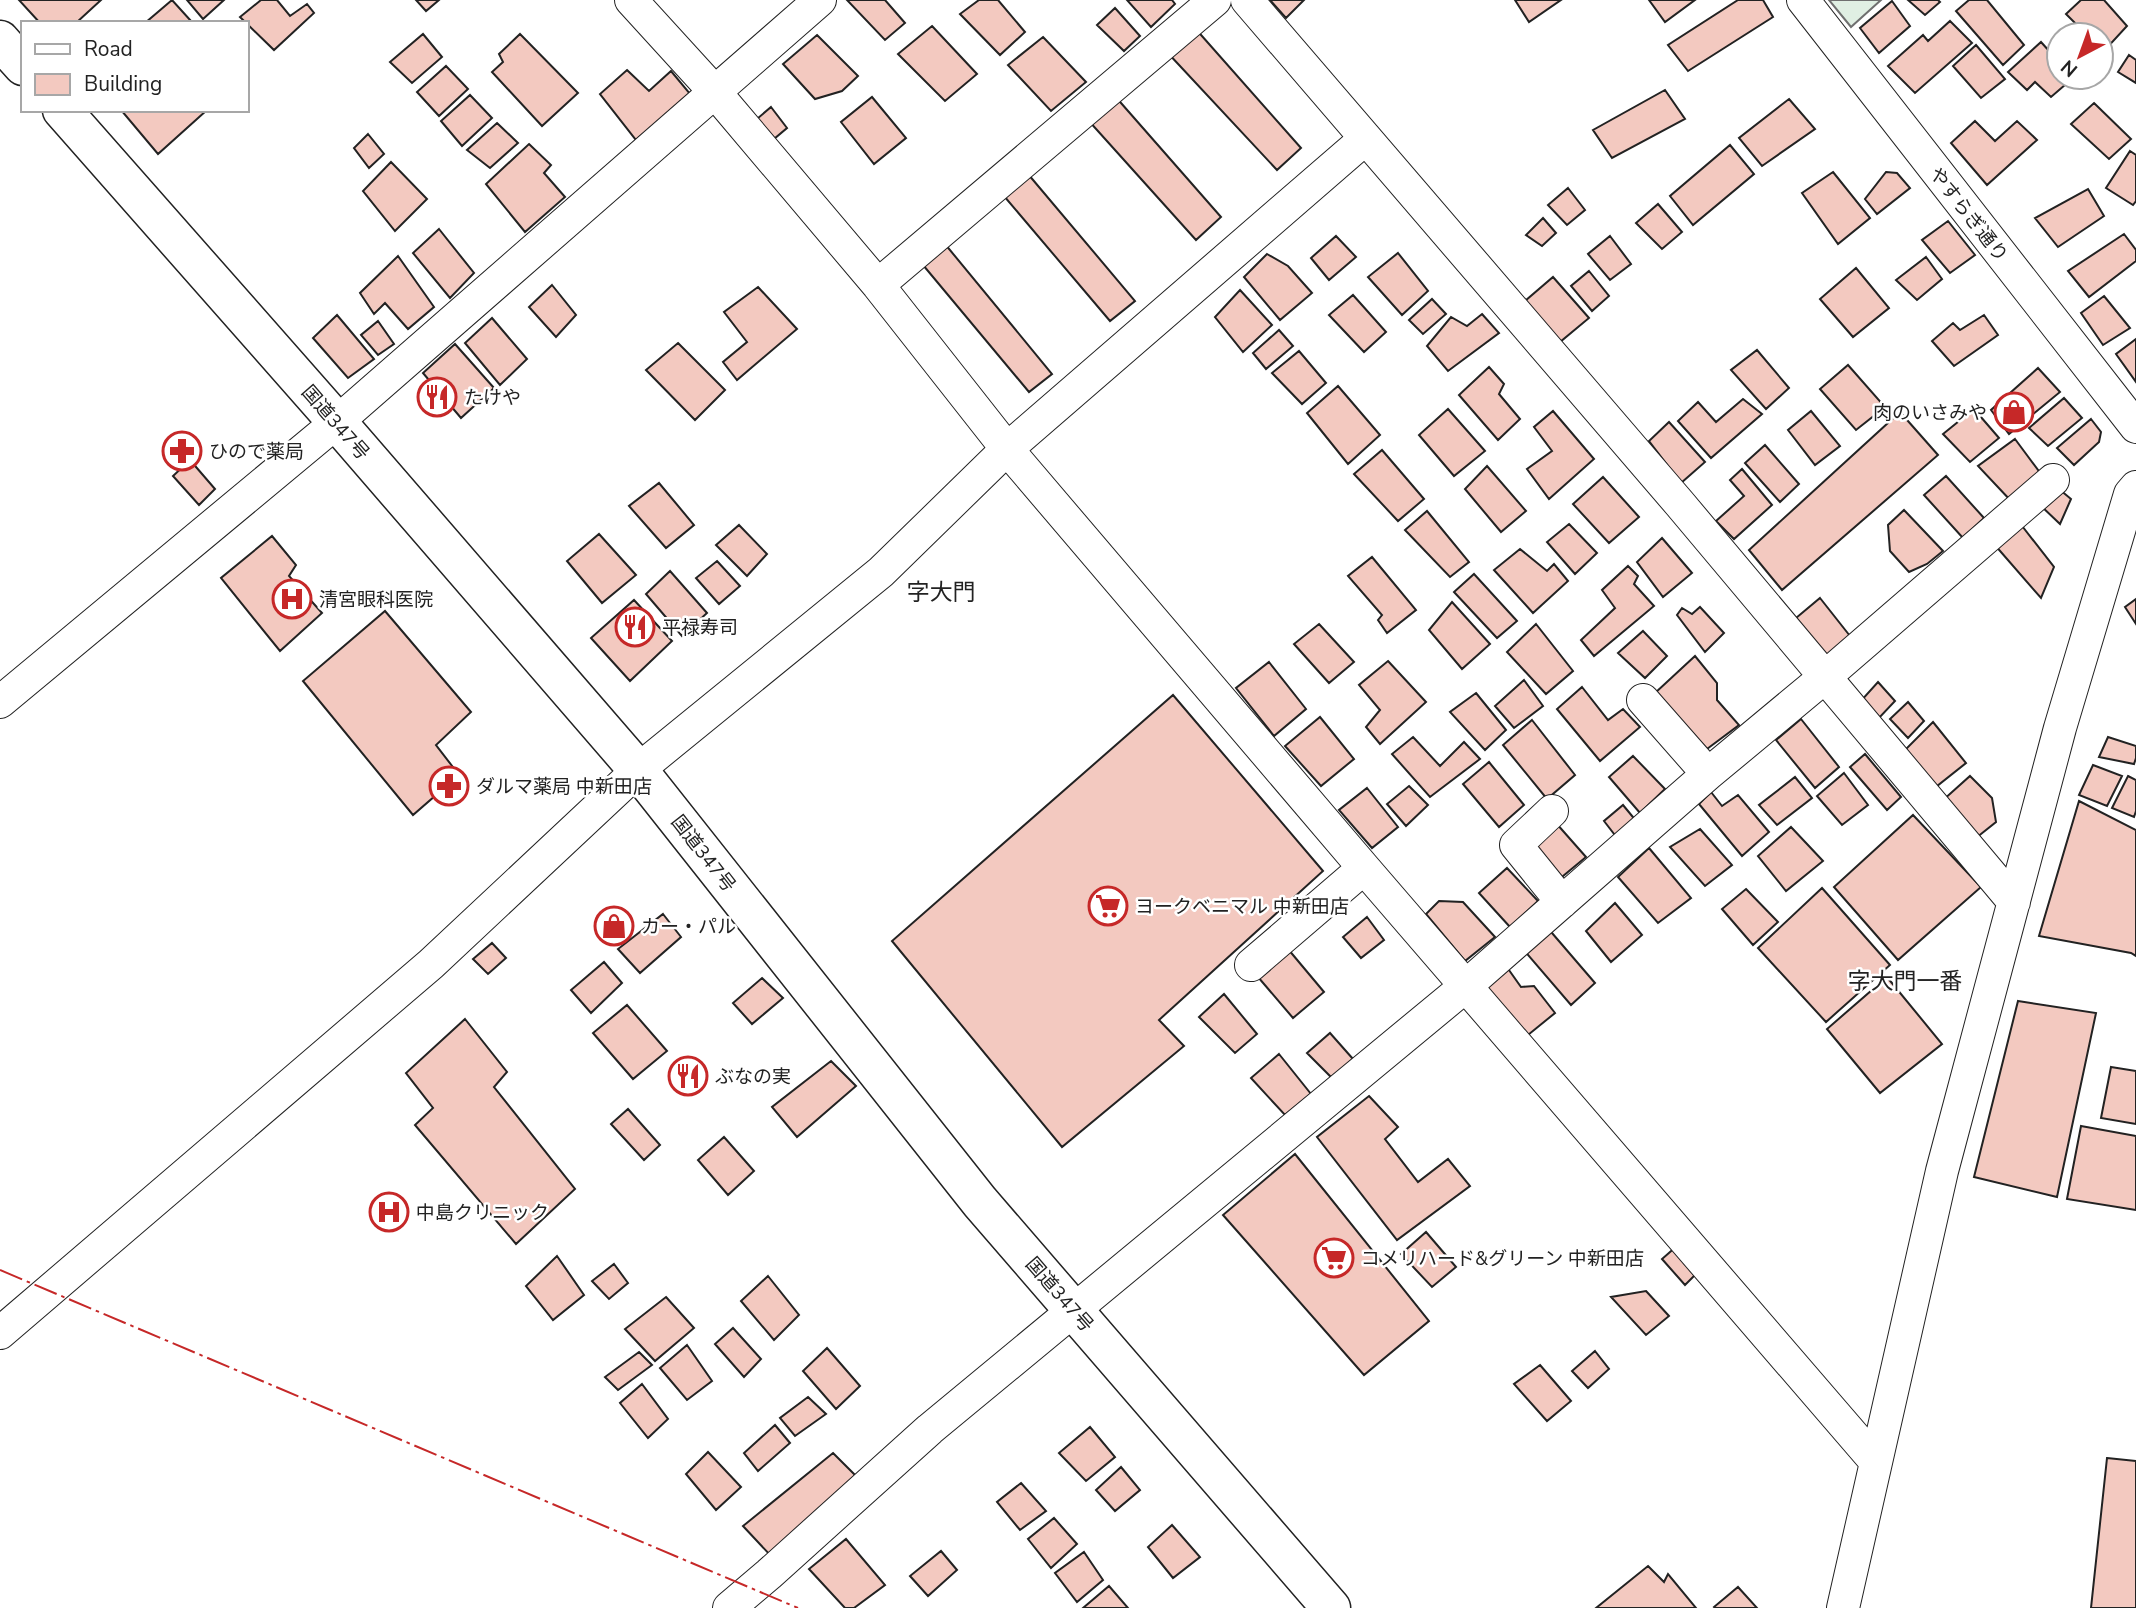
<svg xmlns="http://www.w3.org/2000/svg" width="2136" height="1608" font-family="'Nunito Sans','Noto Sans JP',sans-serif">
  <rect width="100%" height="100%" fill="#fff"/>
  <path fill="#e0efe3" stroke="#6f6f6f" stroke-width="2" d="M 1829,0 L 1881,0 L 1851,27 Z"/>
  <path fill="#f3c9c0" stroke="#222" stroke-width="2" d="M 19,0 L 101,0 L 76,23 L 40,23 Z
    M 172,0 L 191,21 L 189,23 L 145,23 Z
    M 187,0 L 224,0 L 203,19 Z
    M 261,0 L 277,0 L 290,16 L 307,4 L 314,13 L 274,50 L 240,17 Z
    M 416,0 L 439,0 L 426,11 Z
    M 847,0 L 885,0 L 905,23 L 885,40 Z
    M 979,0 L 998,0 L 1025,32 L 1000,55 L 960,14 Z
    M 1127,0 L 1172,0 L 1175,4 L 1151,27 Z
    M 1270,0 L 1304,0 L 1286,18 Z
    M 1515,0 L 1561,0 L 1529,22 Z
    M 1649,0 L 1695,0 L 1665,22 Z
    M 1738,0 L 1763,0 L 1773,17 L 1688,71 L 1668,45 Z
    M 1908,0 L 1938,0 L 1940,2 L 1925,15 Z
    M 1969,0 L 1987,0 L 2024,45 L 2003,65 L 1956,11 Z
    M 2081,0 L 2104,0 L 2127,26 L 2104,51 L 2101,49 L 2101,35 L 2087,35 L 2066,14 Z
    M 1892,1 L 1910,26 L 1879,53 L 1860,28 Z
    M 1115,8 L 1140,36 L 1124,51 L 1097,25 Z
    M 1950,21 L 1972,43 L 1915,93 L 1888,66 L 1923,35 L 1928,41 Z
    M 932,26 L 977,74 L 945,101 L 898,54 Z
    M 1194,27 L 1301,148 L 1277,170 L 1166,51 Z
    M 423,34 L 442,57 L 412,83 L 390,62 Z
    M 520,34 L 578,93 L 542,126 L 492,72 L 503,62 L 499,54 Z
    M 817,35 L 858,76 L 842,91 L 815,99 L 783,64 Z
    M 1043,37 L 1086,82 L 1051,111 L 1008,65 Z
    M 2041,42 L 2059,62 L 2059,77 L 2073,78 L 2051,97 L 2035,82 L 2027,90 L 2008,72 Z
    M 1976,45 L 2005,79 L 1981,98 L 1953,66 Z
    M 2129,55 L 2136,60 L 2136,83 L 2118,72 Z
    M 446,66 L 468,89 L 439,116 L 417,92 Z
    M 627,70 L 649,91 L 671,71 L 691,95 L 636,140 L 600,94 Z
    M 1665,90 L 1685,119 L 1612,158 L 1593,130 Z
    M 470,95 L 492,118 L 462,146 L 441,121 Z
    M 1114,95 L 1221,217 L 1196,240 L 1088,120 Z
    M 872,97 L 906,138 L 874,164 L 841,122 Z
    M 1789,99 L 1815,129 L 1762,166 L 1739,138 Z
    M 2094,103 L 2131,139 L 2109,159 L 2071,124 Z
    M 771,107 L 787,128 L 768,144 L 751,124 Z
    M 121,110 L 207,110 L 158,154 Z
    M 1975,121 L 1995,141 L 2017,121 L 2037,140 L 1987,185 L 1951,143 Z
    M 497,123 L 518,143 L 490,168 L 467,150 Z
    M 368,134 L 384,154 L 369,168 L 354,148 Z
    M 529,144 L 551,165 L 544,173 L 565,197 L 525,232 L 486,184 Z
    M 1730,145 L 1754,174 L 1693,225 L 1670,196 Z
    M 2130,151 L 2136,155 L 2136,201 L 2133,205 L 2106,188 Z
    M 391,162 L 427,199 L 395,231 L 363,191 Z
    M 1833,172 L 1870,218 L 1838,244 L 1802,193 Z
    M 1886,172 L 1897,173 L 1910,188 L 1877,214 L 1865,199 Z
    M 1028,174 L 1135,301 L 1110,321 L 1004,196 Z
    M 1568,188 L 1585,210 L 1567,225 L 1548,205 Z
    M 2088,189 L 2104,216 L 2058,247 L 2035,218 Z
    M 1658,204 L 1682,232 L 1662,249 L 1636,223 Z
    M 1543,218 L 1556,233 L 1542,246 L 1526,235 Z
    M 1948,221 L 1975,255 L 1950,273 L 1922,240 Z
    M 439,229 L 474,273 L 450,298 L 413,253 Z
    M 2124,234 L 2136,250 L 2136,261 L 2089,297 L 2068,271 Z
    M 1336,236 L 1356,257 L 1329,280 L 1311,258 Z
    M 1610,236 L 1631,264 L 1610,280 L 1588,254 Z
    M 945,244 L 1052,374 L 1029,392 L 923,265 Z
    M 1398,253 L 1428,291 L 1402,315 L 1368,277 Z
    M 1267,254 L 1288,266 L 1312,293 L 1280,320 L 1244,277 Z
    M 398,256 L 434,307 L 408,329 L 385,303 L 374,314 L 360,293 Z
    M 1926,257 L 1942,279 L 1917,300 L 1896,280 Z
    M 1856,268 L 1889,308 L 1853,337 L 1820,299 Z
    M 1589,271 L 1609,296 L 1592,311 L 1571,286 Z
    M 1553,277 L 1589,318 L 1560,342 L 1525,301 Z
    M 552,285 L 576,315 L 556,337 L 529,307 Z
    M 758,287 L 797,329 L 737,380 L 723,362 L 747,342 L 724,312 Z
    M 1240,290 L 1272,325 L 1243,352 L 1215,317 Z
    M 1353,295 L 1386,332 L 1364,352 L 1329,315 Z
    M 2104,296 L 2130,328 L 2103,345 L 2081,313 Z
    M 1432,299 L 1446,314 L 1423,334 L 1409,320 Z
    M 1482,314 L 1499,333 L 1448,371 L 1427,346 L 1451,317 L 1467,326 Z
    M 337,315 L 374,359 L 348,378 L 313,338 Z
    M 1984,315 L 1998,335 L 1954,366 L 1932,341 L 1953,323 L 1960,330 Z
    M 492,318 L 527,359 L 500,385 L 465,343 Z
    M 378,321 L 394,344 L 378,355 L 361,335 Z
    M 1279,330 L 1293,346 L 1266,369 L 1253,353 Z
    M 2136,339 L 2136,382 L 2116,354 Z
    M 678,343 L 725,390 L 695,420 L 646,370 Z
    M 455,344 L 494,388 L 461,418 L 423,373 Z
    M 1757,350 L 1789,388 L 1766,409 L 1731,370 Z
    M 1299,351 L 1326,383 L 1302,404 L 1272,373 Z
    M 1848,365 L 1885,407 L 1856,430 L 1820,389 Z
    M 1489,367 L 1504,384 L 1499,394 L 1520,419 L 1498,440 L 1459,395 Z
    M 2038,368 L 2060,392 L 2009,434 L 1991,410 Z
    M 1338,386 L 1380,435 L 1348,464 L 1307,413 Z
    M 2064,398 L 2082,418 L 2048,446 L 2029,428 Z
    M 1743,399 L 1762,414 L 1711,458 L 1678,421 L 1698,402 L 1716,422 Z
    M 1448,409 L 1485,451 L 1454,476 L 1419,435 Z
    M 1974,409 L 1999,438 L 1970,462 L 1943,434 Z
    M 1553,411 L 1594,459 L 1549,499 L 1527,469 L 1552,451 L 1534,427 Z
    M 1811,411 L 1840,446 L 1815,465 L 1788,430 Z
    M 1900,412 L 1938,455 L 1782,590 L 1749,550 Z
    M 2091,419 L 2101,432 L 2099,442 L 2074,465 L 2057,448 Z
    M 1669,422 L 1705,462 L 1681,483 L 1649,441 Z
    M 2015,439 L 2041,474 L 2012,502 L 1978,466 Z
    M 1765,445 L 1799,484 L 1780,502 L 1745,463 Z
    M 1382,450 L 1424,499 L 1398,521 L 1354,474 Z
    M 190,460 L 215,489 L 199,505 L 173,476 Z
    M 1487,466 L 1526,511 L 1501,532 L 1465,489 Z
    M 1742,469 L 1772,505 L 1734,539 L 1716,521 L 1744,496 L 1730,480 Z
    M 1946,476 L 1984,518 L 1963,538 L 1924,495 Z
    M 1603,477 L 1639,517 L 1609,543 L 1573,504 Z
    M 659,483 L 694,525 L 666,548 L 629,506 Z
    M 2059,489 L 2071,499 L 2060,524 L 2039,504 Z
    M 1904,510 L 1943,551 L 1927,564 L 1909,572 L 1890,551 L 1888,525 Z
    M 1427,511 L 1469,562 L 1450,577 L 1405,530 Z
    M 2019,522 L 2054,567 L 2041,598 L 1994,544 Z
    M 1569,524 L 1597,553 L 1575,574 L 1547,542 Z
    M 739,525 L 767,554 L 747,576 L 716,545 Z
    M 599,534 L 636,575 L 602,603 L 567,561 Z
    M 272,536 L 296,565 L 289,576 L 322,613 L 280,651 L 221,578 Z
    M 1662,538 L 1692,573 L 1663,597 L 1637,562 Z
    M 1520,549 L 1547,571 L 1554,564 L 1568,581 L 1533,613 L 1494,570 Z
    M 1372,557 L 1416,610 L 1387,633 L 1378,620 L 1382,615 L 1348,576 Z
    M 717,561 L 740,586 L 719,604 L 696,578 Z
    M 1628,566 L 1638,576 L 1634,584 L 1654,606 L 1594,656 L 1581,640 L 1615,608 L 1602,590 Z
    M 670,571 L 707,613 L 682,636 L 646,594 Z
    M 1474,574 L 1517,621 L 1497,638 L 1454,592 Z
    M 1820,598 L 1850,636 L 1823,659 L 1790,623 Z
    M 2136,599 L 2136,624 L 2125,607 Z
    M 634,600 L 672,641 L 630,681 L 591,638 Z
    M 1452,602 L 1490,644 L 1462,669 L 1429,630 Z
    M 1700,607 L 1724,633 L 1705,652 L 1677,615 L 1682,608 L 1692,614 Z
    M 385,611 L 471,712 L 436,745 L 459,775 L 413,815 L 303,681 Z
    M 1319,624 L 1354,662 L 1329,683 L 1294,644 Z
    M 1536,624 L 1573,671 L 1546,694 L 1507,652 Z
    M 1643,631 L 1667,656 L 1645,678 L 1618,653 Z
    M 1695,656 L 1717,683 L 1717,700 L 1739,725 L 1707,749 L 1655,693 Z
    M 1388,661 L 1426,702 L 1380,744 L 1366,727 L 1380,710 L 1359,685 Z
    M 1269,662 L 1306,709 L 1274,736 L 1236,688 Z
    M 1524,680 L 1543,706 L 1514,728 L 1495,706 Z
    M 1878,682 L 1895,701 L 1879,718 L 1859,703 Z
    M 1582,687 L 1608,720 L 1623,709 L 1640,727 L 1600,761 L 1557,709 Z
    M 1476,693 L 1506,730 L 1485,750 L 1450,712 Z
    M 1173,695 L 1323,871 L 1159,1020 L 1184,1046 L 1062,1147 L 892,941 Z
    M 1908,702 L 1924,721 L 1908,738 L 1890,719 Z
    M 1320,717 L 1354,759 L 1321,786 L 1285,746 Z
    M 1801,719 L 1839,767 L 1815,788 L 1776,740 Z
    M 1532,720 L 1575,775 L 1547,799 L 1503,745 Z
    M 1933,722 L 1966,763 L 1932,790 L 1903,752 Z
    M 1413,737 L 1440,766 L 1464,742 L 1480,759 L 1430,797 L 1392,754 Z
    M 2108,737 L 2136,746 L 2136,758 L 2134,764 L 2099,757 Z
    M 1865,754 L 1901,797 L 1887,810 L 1850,767 Z
    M 1633,756 L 1665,789 L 1640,813 L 1609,777 Z
    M 1489,762 L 1524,805 L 1499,827 L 1463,784 Z
    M 2093,765 L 2122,776 L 2107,806 L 2079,795 Z
    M 1844,773 L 1868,805 L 1842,825 L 1817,796 Z
    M 1970,776 L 1992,798 L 1996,822 L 1976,838 L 1942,801 Z
    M 2128,776 L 2136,780 L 2136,811 L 2134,817 L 2112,808 Z
    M 1795,777 L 1812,798 L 1777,825 L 1759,805 Z
    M 1409,786 L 1428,805 L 1406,826 L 1387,804 Z
    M 1367,788 L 1398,827 L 1372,848 L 1339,810 Z
    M 1711,792 L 1722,806 L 1738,795 L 1769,832 L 1742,856 L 1699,804 Z
    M 2079,801 L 2136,830 L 2136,956 L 2131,953 L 2039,936 Z
    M 1623,805 L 1637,822 L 1618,839 L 1604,821 Z
    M 1913,815 L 1981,887 L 1898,960 L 1834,887 Z
    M 1556,823 L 1586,857 L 1557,881 L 1528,848 Z
    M 1791,827 L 1823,861 L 1786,891 L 1758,856 Z
    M 1700,829 L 1732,865 L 1705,886 L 1670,847 Z
    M 1649,848 L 1691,898 L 1658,923 L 1618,877 Z
    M 1507,868 L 1538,901 L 1510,927 L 1479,893 Z
    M 1822,888 L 1890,965 L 1826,1022 L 1758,948 Z
    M 1746,889 L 1778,922 L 1753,945 L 1722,909 Z
    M 1439,901 L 1463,902 L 1495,937 L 1465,961 L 1426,914 Z
    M 1615,903 L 1642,935 L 1611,962 L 1586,931 Z
    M 663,914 L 681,937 L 640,973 L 618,949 Z
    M 1367,917 L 1384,940 L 1361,958 L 1343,937 Z
    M 1546,926 L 1595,983 L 1571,1005 L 1523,949 Z
    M 492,943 L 506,958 L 488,974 L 473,959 Z
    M 1288,949 L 1324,992 L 1293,1018 L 1258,977 Z
    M 604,962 L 622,983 L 591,1013 L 571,990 Z
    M 1504,963 L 1521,987 L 1534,986 L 1555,1013 L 1528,1035 L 1480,985 Z
    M 1887,977 L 1942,1044 L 1880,1093 L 1827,1029 Z
    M 762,978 L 783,998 L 752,1024 L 733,1003 Z
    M 1224,994 L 1257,1034 L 1235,1053 L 1199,1017 Z
    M 2018,1001 L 2096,1013 L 2057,1197 L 1974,1177 Z
    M 627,1005 L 667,1051 L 633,1079 L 593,1033 Z
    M 465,1019 L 507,1072 L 494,1087 L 575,1189 L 516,1244 L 415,1125 L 433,1108 L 406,1073 Z
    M 1330,1033 L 1353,1059 L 1332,1078 L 1307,1053 Z
    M 1279,1054 L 1311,1094 L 1285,1115 L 1251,1078 Z
    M 831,1061 L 856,1086 L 797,1137 L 772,1107 Z
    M 2111,1067 L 2136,1071 L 2136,1124 L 2101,1118 Z
    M 1369,1096 L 1398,1127 L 1385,1139 L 1418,1182 L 1448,1159 L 1470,1186 L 1397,1240 L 1317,1137 Z
    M 628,1109 L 660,1145 L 644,1160 L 611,1124 Z
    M 2081,1126 L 2136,1136 L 2136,1210 L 2067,1199 Z
    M 724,1137 L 754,1171 L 728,1195 L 698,1160 Z
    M 1295,1154 L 1429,1321 L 1364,1375 L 1223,1215 Z
    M 1426,1232 L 1456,1267 L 1432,1287 L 1401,1254 Z
    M 1678,1245 L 1700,1270 L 1685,1285 L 1662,1259 Z
    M 557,1256 L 584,1295 L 553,1320 L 526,1286 Z
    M 614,1264 L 628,1283 L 609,1299 L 592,1281 Z
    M 768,1276 L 799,1315 L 774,1340 L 741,1301 Z
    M 1646,1291 L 1669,1316 L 1646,1335 L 1611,1297 Z
    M 666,1297 L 694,1328 L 655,1361 L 625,1329 Z
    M 733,1328 L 761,1359 L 744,1377 L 715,1344 Z
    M 687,1345 L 712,1381 L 687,1400 L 660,1368 Z
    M 827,1348 L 860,1386 L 836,1409 L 803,1371 Z
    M 1595,1351 L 1609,1369 L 1588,1388 L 1572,1371 Z
    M 639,1352 L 652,1365 L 618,1390 L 605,1377 Z
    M 1540,1365 L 1571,1401 L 1547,1421 L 1514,1384 Z
    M 642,1384 L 668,1419 L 648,1438 L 620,1403 Z
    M 808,1397 L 826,1414 L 795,1436 L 780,1418 Z
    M 775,1425 L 790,1443 L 758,1471 L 744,1453 Z
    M 1090,1427 L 1115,1457 L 1086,1481 L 1059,1453 Z
    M 708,1452 L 741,1487 L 716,1510 L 686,1474 Z
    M 833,1453 L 862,1482 L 771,1556 L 743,1526 Z
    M 2107,1458 L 2136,1461 L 2136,1608 L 2091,1608 Z
    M 1121,1467 L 1140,1490 L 1115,1511 L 1096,1490 Z
    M 1021,1483 L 1046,1511 L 1020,1530 L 997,1502 Z
    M 1054,1518 L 1077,1544 L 1051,1568 L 1028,1539 Z
    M 1172,1525 L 1200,1557 L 1173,1578 L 1148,1547 Z
    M 846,1539 L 885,1585 L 854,1608 L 845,1608 L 809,1569 Z
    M 941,1551 L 957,1570 L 928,1596 L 910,1576 Z
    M 1084,1552 L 1103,1580 L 1077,1602 L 1055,1573 Z
    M 1648,1566 L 1664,1582 L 1668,1574 L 1696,1608 L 1596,1608 Z
    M 1109,1586 L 1128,1608 L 1083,1608 Z
    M 1738,1587 L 1757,1608 L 1715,1608 L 1714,1607 Z"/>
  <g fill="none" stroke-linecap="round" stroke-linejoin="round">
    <defs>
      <path id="minor" d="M 631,0 L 714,91 L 878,285 L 1007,449 L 1364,868 L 1876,1462
        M 1247,0 L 1680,504 L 2014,902
        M 1803,0 L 2136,427
        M 878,285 L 1215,0
        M 1643,700 L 1708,774
        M 0,702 L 337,422 L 820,0
        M 1552,811 L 1516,845 L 1562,902
        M 1251,965 L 1364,868
        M 0,1333 L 431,964 L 638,770 L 881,572 L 1007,449 L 1365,139
        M 729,1608 L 769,1574 L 930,1429 L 1467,985 L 1708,774 L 1826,676 L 2053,480
        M 1843,1608 L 1942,1171 L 2060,728 L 2130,494 L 2136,487"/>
      <path id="highway" d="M 0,40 L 23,66
        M 62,110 L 337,422 L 638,770 L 980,1202 L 1331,1608"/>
    </defs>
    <use href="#minor" stroke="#222" stroke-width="34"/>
    <use href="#highway" stroke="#222" stroke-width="41"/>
    <use href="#minor" stroke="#fff" stroke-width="32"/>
    <use href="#highway" stroke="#fff" stroke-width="38"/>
    <path stroke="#c62828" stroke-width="2" stroke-dasharray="24 5 3.5 5" stroke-linecap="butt" d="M 0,1270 L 798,1608"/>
  </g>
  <defs>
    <symbol id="restaurant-ring" viewBox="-11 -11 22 22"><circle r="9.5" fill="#fff" stroke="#c62828" stroke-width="1.5"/><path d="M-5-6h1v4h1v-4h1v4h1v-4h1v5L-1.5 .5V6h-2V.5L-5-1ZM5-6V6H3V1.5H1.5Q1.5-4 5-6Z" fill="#c62828"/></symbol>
    <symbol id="shop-ring" viewBox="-11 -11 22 22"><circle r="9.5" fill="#fff" stroke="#c62828" stroke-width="1.5"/><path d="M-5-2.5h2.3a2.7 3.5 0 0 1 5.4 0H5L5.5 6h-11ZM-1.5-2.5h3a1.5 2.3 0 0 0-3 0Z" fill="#c62828"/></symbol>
    <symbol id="pharmacy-ring" viewBox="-11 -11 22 22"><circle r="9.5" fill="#fff" stroke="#c62828" stroke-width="1.5"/><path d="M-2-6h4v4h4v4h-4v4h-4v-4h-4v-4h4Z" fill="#c62828"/></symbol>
    <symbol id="hospital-ring" viewBox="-11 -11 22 22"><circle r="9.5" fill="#fff" stroke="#c62828" stroke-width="1.5"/><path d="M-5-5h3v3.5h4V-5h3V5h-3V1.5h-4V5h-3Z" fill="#c62828"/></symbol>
    <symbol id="supermarket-ring" viewBox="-11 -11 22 22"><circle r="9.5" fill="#fff" stroke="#c62828" stroke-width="1.5"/><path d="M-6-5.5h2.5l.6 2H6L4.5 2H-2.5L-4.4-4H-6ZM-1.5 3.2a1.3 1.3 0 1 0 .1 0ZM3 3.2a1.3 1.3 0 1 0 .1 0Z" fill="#c62828"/></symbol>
  </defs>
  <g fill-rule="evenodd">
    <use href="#restaurant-ring" x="415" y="375" width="44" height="44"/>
    <use href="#shop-ring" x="1992" y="390" width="44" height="44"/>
    <use href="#pharmacy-ring" x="160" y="429" width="44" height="44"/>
    <use href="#hospital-ring" x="270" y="577" width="44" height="44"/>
    <use href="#restaurant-ring" x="613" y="605" width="44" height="44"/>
    <use href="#pharmacy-ring" x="427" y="764" width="44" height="44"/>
    <use href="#supermarket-ring" x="1086" y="884" width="44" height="44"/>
    <use href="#shop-ring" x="592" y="904" width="44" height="44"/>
    <use href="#restaurant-ring" x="666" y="1054" width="44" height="44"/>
    <use href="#hospital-ring" x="367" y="1190" width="44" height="44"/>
    <use href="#supermarket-ring" x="1312" y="1236" width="44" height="44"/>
  </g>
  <g text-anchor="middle" stroke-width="5" stroke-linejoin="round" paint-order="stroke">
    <g font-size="19" fill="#222" stroke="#fff">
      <text transform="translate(1969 214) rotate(52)" y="7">やすらぎ通り</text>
      <text transform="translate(336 422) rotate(49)" y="7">国道347号</text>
      <text transform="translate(704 853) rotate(52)" y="7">国道347号</text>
      <text transform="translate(1060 1294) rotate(49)" y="7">国道347号</text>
    </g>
    <g font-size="19" fill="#222" stroke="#fff" text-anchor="start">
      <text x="464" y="404">たけや</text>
      <text x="1987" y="419" text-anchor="end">肉のいさみや</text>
      <text x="209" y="458">ひので薬局</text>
      <text x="319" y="606">清宮眼科医院</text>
      <text x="662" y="634">平禄寿司</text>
      <text x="476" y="793">ダルマ薬局 中新田店</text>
      <text x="1135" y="913">ヨークベニマル 中新田店</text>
      <text x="641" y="933">カー・パル</text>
      <text x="715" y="1083">ぶなの実</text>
      <text x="416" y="1219">中島クリニック</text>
      <text x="1361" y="1265">コメリハード&amp;グリーン 中新田店</text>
    </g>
    <g font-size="23" fill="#222" stroke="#fff">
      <text x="941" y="600">字大門</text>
      <text x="1905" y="989">字大門一番</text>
    </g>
  </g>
  <rect x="21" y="21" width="228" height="91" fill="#ffffff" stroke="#a7a7a7" stroke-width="2"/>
  <rect x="35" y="44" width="35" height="10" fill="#ffffff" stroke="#a7a7a7" stroke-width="2"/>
  <text x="84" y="56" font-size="21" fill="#222222">Road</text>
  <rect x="35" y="74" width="35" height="21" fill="#f3c9c0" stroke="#a7a7a7" stroke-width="2"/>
  <text x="84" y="91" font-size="21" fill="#222222">Building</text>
  <g transform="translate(2080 56) rotate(221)"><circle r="33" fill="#ffffff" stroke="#a7a7a7" stroke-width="2"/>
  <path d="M0-5L12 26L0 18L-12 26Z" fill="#c62828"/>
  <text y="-10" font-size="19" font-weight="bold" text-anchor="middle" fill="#222222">N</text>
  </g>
</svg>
